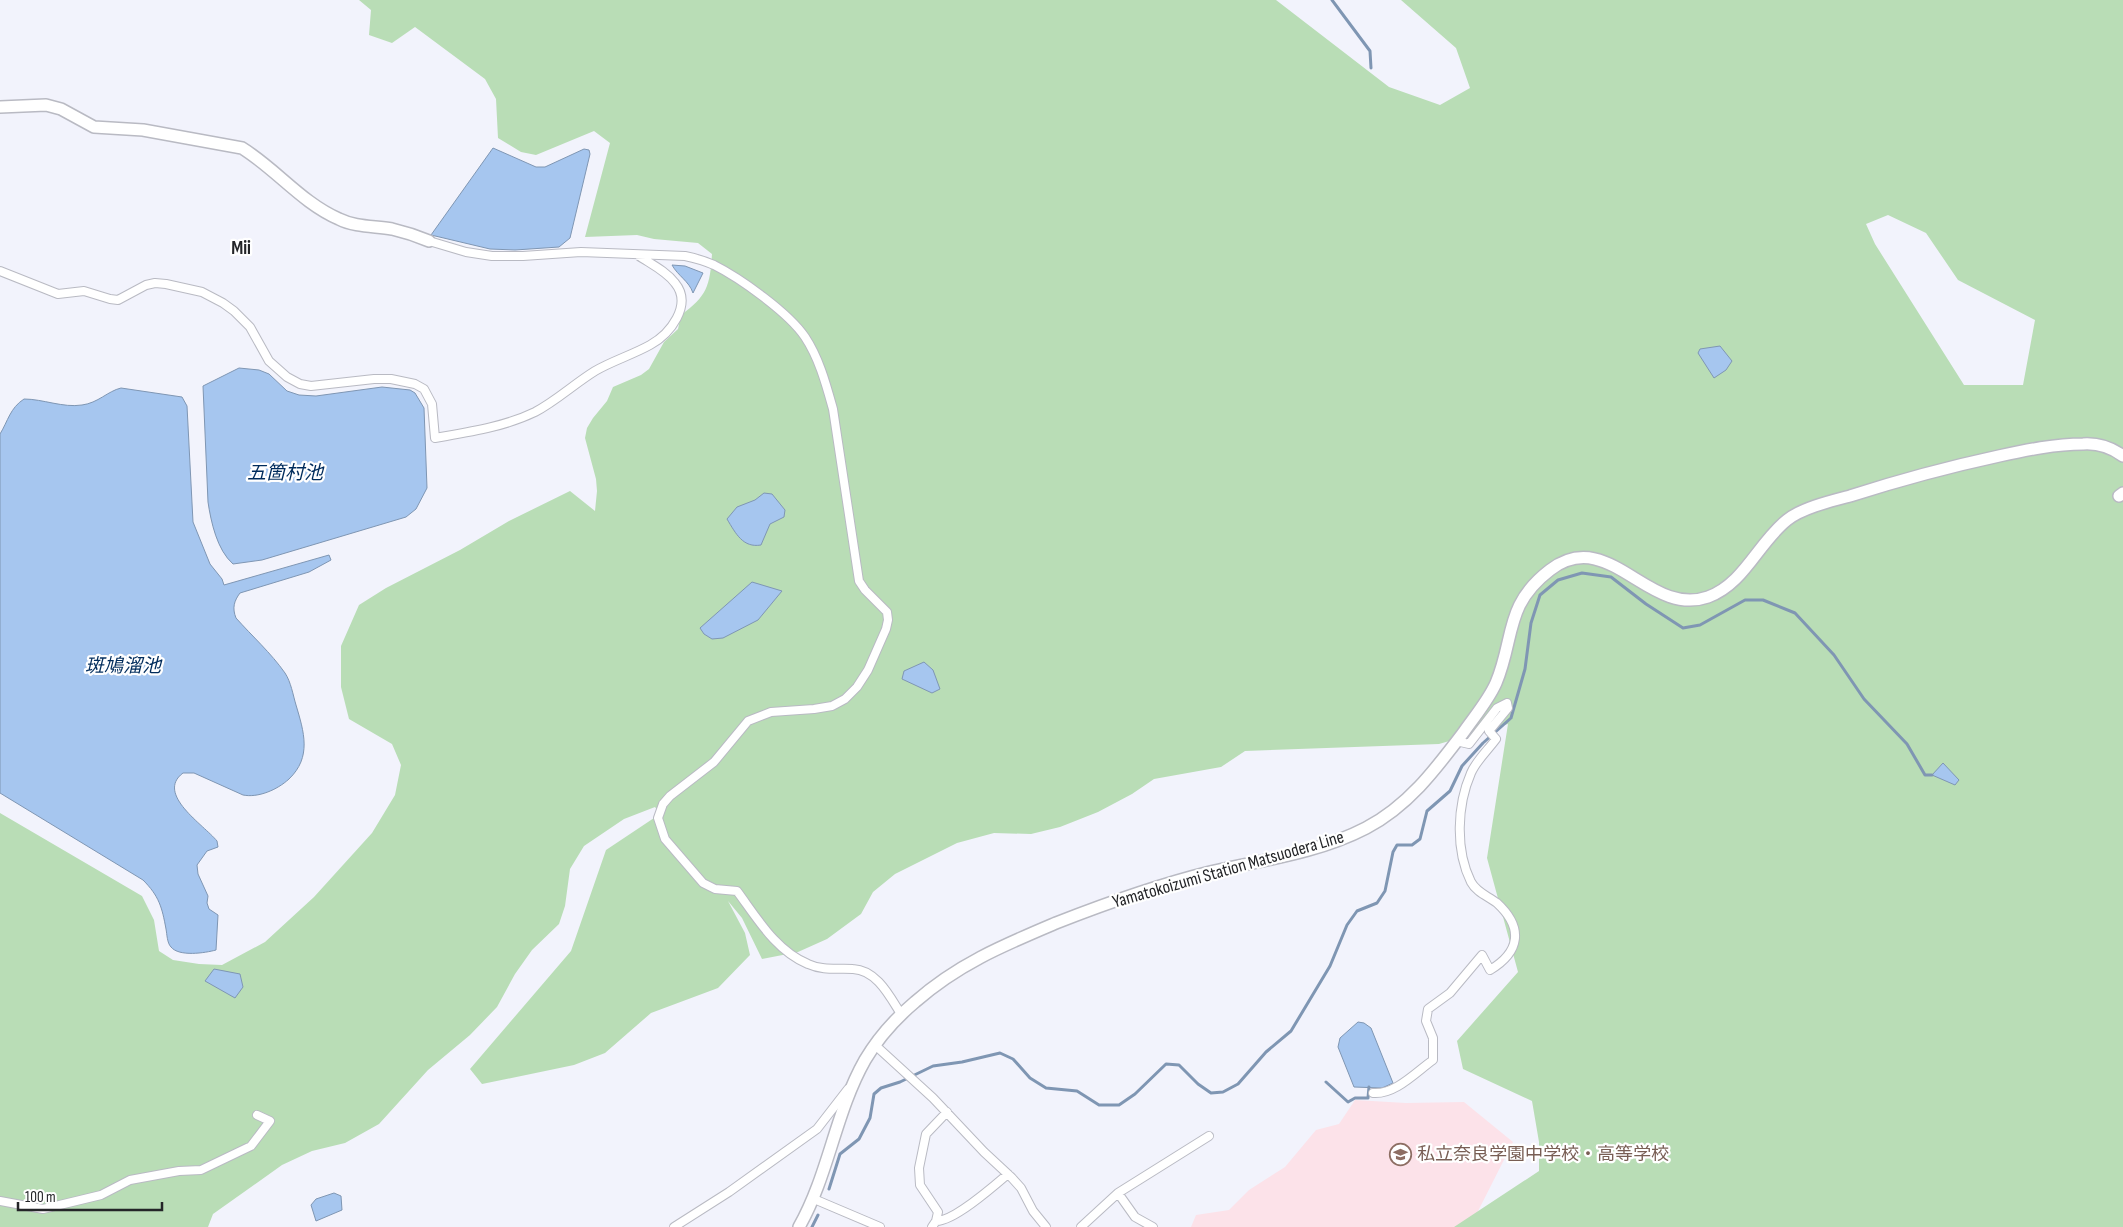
<svg xmlns="http://www.w3.org/2000/svg" width="2123" height="1227" font-family="'Sofia Sans Condensed','Noto Sans JP',sans-serif">
  <rect width="100%" height="100%" fill="#f2f3fc"/>
  <path fill="#fce2e9" d="M 1355,1100 L 1406,1103 L 1464,1102 L 1513,1142 L 1470,1227 L 1191,1227 L 1196,1215 L 1229,1210 L 1249,1190 L 1285,1167 L 1316,1130 L 1339,1124 Z"/>
  <path fill="#b9ddb6" fill-rule="evenodd" d="M 359,0 L 1276,0 L 1389,87 L 1440,105 L 1470,88 L 1456,48 L 1401,0 L 2123,0 L 2123,1227 L 1454,1227 L 1539,1171 L 1539,1142 L 1532,1101 L 1463,1069 L 1457,1041 L 1518,972 L 1487,858 L 1508,724 L 1439,744 L 1245,751 L 1221,767 L 1154,779 L 1132,794 L 1098,812 L 1060,827 L 1031,834 L 994,833 L 957,843 L 895,874 L 873,892 L 861,914 L 827,939 L 798,952 L 762,959 L 742,918 L 728,901 L 745,933 L 750,955 L 718,988 L 651,1013 L 605,1053 L 574,1065 L 482,1084 L 470,1069 L 571,951 L 606,850 L 660,814 L 655,807 L 624,819 L 584,846 L 570,869 L 565,906 L 559,924 L 532,950 L 515,974 L 497,1007 L 470,1035 L 428,1070 L 379,1124 L 345,1143 L 312,1151 L 282,1165 L 213,1214 L 208,1227 L 0,1227 L 0,813 L 142,896 L 154,920 L 159,951 L 173,960 L 199,964 L 222,965 L 265,942 L 314,897 L 372,833 L 395,795 L 401,765 L 392,744 L 349,719 L 341,687 L 341,646 L 359,605 L 386,588 L 460,550 L 509,521 L 570,491 L 595,511 L 597,491 L 596,479 L 585,438 L 587,428 L 593,418 L 607,401 L 613,387 L 641,375 L 649,369 L 664,342 L 678,329 L 681,315 C 707,296 710,286 712,254 L 698,243 L 654,239 L 637,235 L 585,237 L 610,143 L 594,131 L 536,155 L 521,152 L 498,138 L 496,99 L 485,79 L 415,27 L 392,43 L 369,35 L 371,10 ZM 1888,215 L 1926,233 L 1958,280 L 2035,320 L 2023,385 L 1964,385 L 1875,244 L 1866,224 Z"/>
  <path fill="#a6c6ef" stroke="#7f96b3" d="M 493,148 L 536,167 L 545,167 L 584,149 L 589,150 L 590,154 L 570,238 L 559,247 L 515,250 L 490,249 L 431,235 Z
    M 672,265 L 685,266 L 703,273 L 693,293 C 689,281 678,276 672,265 Z
    M 1720,346 L 1732,361 L 1726,370 L 1714,378 L 1698,353 L 1700,349 Z
    M 239,368 L 259,370 L 269,374 L 287,391 L 299,395 L 316,396 L 382,387 L 410,390 L 415,393 L 424,408 L 427,488 L 416,509 L 406,517 L 262,560 L 233,564 C 217,550 211,522 208,502 L 203,386 Z
    M 121,388 L 182,397 L 187,406 L 193,522 L 210,564 L 222,579 L 224,585 L 329,555 L 331,560 L 309,572 L 240,593 C 234,601 232,608 236,618 C 252,636 271,653 285,673 C 291,682 293,695 296,705 C 304,732 312,757 289,779 C 277,790 258,798 243,795 L 194,773 L 183,773 C 155,794 204,825 217,841 L 218,847 L 207,851 L 197,865 L 198,874 L 208,896 L 207,903 L 209,909 L 218,915 L 216,950 C 205,953 179,957 171,947 C 167,943 167,934 166,929 C 162,907 159,896 143,880 L 0,793 L 0,434 C 8,421 10,408 24,399 C 43,399 63,408 82,405 C 98,403 108,391 121,388 Z
    M 764,493 L 772,494 L 785,510 L 784,517 L 770,524 L 761,545 C 743,548 736,534 727,519 L 737,507 L 755,500 Z
    M 752,582 L 782,591 L 758,620 L 723,638 L 712,639 L 704,634 L 700,628 Z
    M 924,662 L 933,670 L 940,689 L 932,693 L 902,679 L 904,671 Z
    M 1943,763 L 1959,780 L 1955,785 L 1932,775 Z
    M 214,969 L 240,974 L 243,987 L 235,998 L 205,981 Z
    M 1358,1022 L 1364,1023 L 1371,1028 L 1393,1083 L 1382,1088 L 1354,1087 L 1338,1047 L 1340,1038 Z
    M 334,1193 L 341,1196 L 342,1210 L 316,1221 L 311,1205 L 316,1199 Z"/>
  <g fill="none" stroke-linecap="round" stroke-linejoin="round">
    <path stroke="#7f96b3" stroke-width="3" d="M 1332,0 L 1370,51 L 1371,68
      M 1326,1082 L 1348,1102 L 1355,1098 L 1368,1098 L 1369,1087
      M 829,1189 L 840,1154 L 859,1139 L 870,1118 L 874,1094 L 881,1088 L 900,1082 L 933,1066 L 962,1062 L 1000,1053 L 1013,1059 L 1030,1078 L 1046,1088 L 1077,1091 L 1099,1105 L 1119,1105 L 1135,1094 L 1166,1064 L 1179,1065 L 1198,1084 L 1211,1093 L 1223,1092 L 1238,1084 L 1266,1052 L 1291,1031 L 1330,966 L 1347,925 L 1357,911 L 1377,903 L 1385,891 L 1393,852 L 1397,845 L 1412,845 L 1420,839 L 1427,811 L 1450,791 L 1462,766 L 1483,743 L 1511,718 L 1525,669 L 1531,623 L 1540,595 L 1558,580 L 1582,573 L 1611,577 L 1646,604 L 1683,628 L 1700,625 L 1745,600 L 1763,600 L 1795,613 L 1834,655 L 1864,699 L 1907,744 L 1925,775 L 1932,775
      M 812,1227 L 818,1215"/>
    <defs>
      <path id="street" d="M 429,241 L 466,252 L 492,256 L 523,256 L 581,252 L 685,256 C 695,258 705,261 714,265 C 740,278 789,313 805,337 C 819,358 826,384 833,409 L 859,581 L 865,590 L 887,612 L 888,620 L 886,629 L 868,670 L 857,687 L 845,699 L 832,706 L 814,709 L 771,712 L 748,721 L 714,762 L 670,796 L 663,804 L 658,818 L 665,839 L 703,883 L 715,889 L 737,891 C 757,918 776,951 808,964 C 823,971 838,968 853,969 C 877,970 890,997 901,1014
        M 0,271 L 58,294 L 84,291 L 110,299 L 118,300 L 146,285 L 155,283 L 166,284 L 202,292 L 223,303 L 234,311 L 250,327 L 269,361 L 287,377 L 300,384 L 311,386 L 374,379 L 391,379 L 415,384 L 424,389 L 432,404 L 435,438 C 469,432 504,427 535,412 C 556,401 574,384 595,371 C 612,361 632,355 650,345 C 670,334 693,305 675,283 C 666,271 651,264 639,256
        M 875,1045 L 933,1098 L 984,1152 L 1012,1178 L 1021,1188 L 1033,1211 L 1046,1227
        M 1373,1093 C 1395,1095 1416,1072 1433,1060 L 1433,1038 L 1426,1021 L 1428,1009 L 1450,993 L 1482,955 L 1490,970 C 1520,952 1524,928 1497,903 C 1488,896 1477,893 1471,882 C 1455,850 1457,805 1471,773 C 1476,761 1488,750 1496,739 L 1489,731 L 1508,708 L 1507,703 L 1497,708 L 1469,744 L 1456,741
        M 1118,1193 L 1135,1217 L 1153,1227
        M 814,1199 L 880,1227
        M 0,1201 L 43,1209 L 101,1195 L 130,1180 L 179,1171 L 201,1170 L 251,1146 L 270,1121 L 257,1115
        M 936,1221 C 953,1222 994,1186 1008,1174
        M 674,1227 L 729,1192 L 817,1129 L 848,1089
        M 932,1227 L 936,1221 L 938,1212 L 920,1185 L 919,1168 L 926,1134 L 947,1112
        M 1081,1227 L 1118,1193 L 1209,1136"/>
      <path id="secondary" d="M 0,107 L 46,105 L 61,109 L 94,127 L 143,130 L 242,148 C 276,169 302,203 339,219 C 355,227 374,226 392,229 C 405,232 417,236 429,241
        M 2119,496 L 2123,493
        M 799,1227 C 829,1174 835,1113 865,1060 C 878,1038 896,1018 915,1002 C 958,964 1004,945 1056,923 C 1107,903 1157,885 1210,872 C 1262,860 1318,853 1366,828 C 1408,806 1435,770 1463,733 C 1474,717 1488,701 1496,683 C 1515,638 1504,605 1550,570 C 1609,525 1648,618 1708,597 C 1744,584 1758,543 1787,520 C 1802,508 1831,501 1850,496 C 1900,480 1948,467 1999,456 C 2027,450 2055,444 2083,444 C 2098,443 2112,448 2123,456"/>
    </defs>
    <use href="#street" stroke="#b9bac3" stroke-width="10"/>
    <use href="#secondary" stroke="#b9bac3" stroke-width="14"/>
    <use href="#street" stroke="#fff" stroke-width="8"/>
    <use href="#secondary" stroke="#fff" stroke-width="11"/>
  </g>
  <defs>
    <symbol id="school-ring" viewBox="-11 -11 22 22"><circle r="9.5" fill="#fff" stroke="#8d6e63" stroke-width="1.5"/><path d="M0-5L7-2L0 1L-7-2ZM-4 1L0 2.5L4 1V4Q0 6-4 4Z" fill="#8d6e63"/></symbol>
  </defs>
  <g fill-rule="evenodd">
    <use href="#school-ring" x="1388" y="1142" width="25" height="25"/>
  </g>
  <g text-anchor="middle" stroke-width="4.5" stroke-linejoin="round" paint-order="stroke">
    <g font-size="18" fill="#242528" stroke="#fff">
      <text transform="translate(1228 869) rotate(-16)" y="6">Yamatokoizumi Station Matsuodera Line</text>
    </g>
    <g font-size="18" fill="#785e54" stroke="#fff" text-anchor="start">
      <text x="1417" y="1160">私立奈良学園中学校・高等学校</text>
    </g>
    <g font-size="19" font-weight="bold" fill="#242528" stroke="#fff">
      <text x="241" y="254">Mii</text>
    </g>
    <g font-size="19" font-style="italic" fill="#002c5c" stroke="#fff">
      <text x="285" y="479">五箇村池</text>
      <text x="123" y="672">斑鳩溜池</text>
    </g>
  </g>
  <path d="M18 1202v8h144v-8" fill="none" stroke="#242528" stroke-width="2.5"/>
  <text x="25" y="1202" font-size="15" fill="#242528" stroke="#ffffff" stroke-width="4" paint-order="stroke">100 m</text>
</svg>
